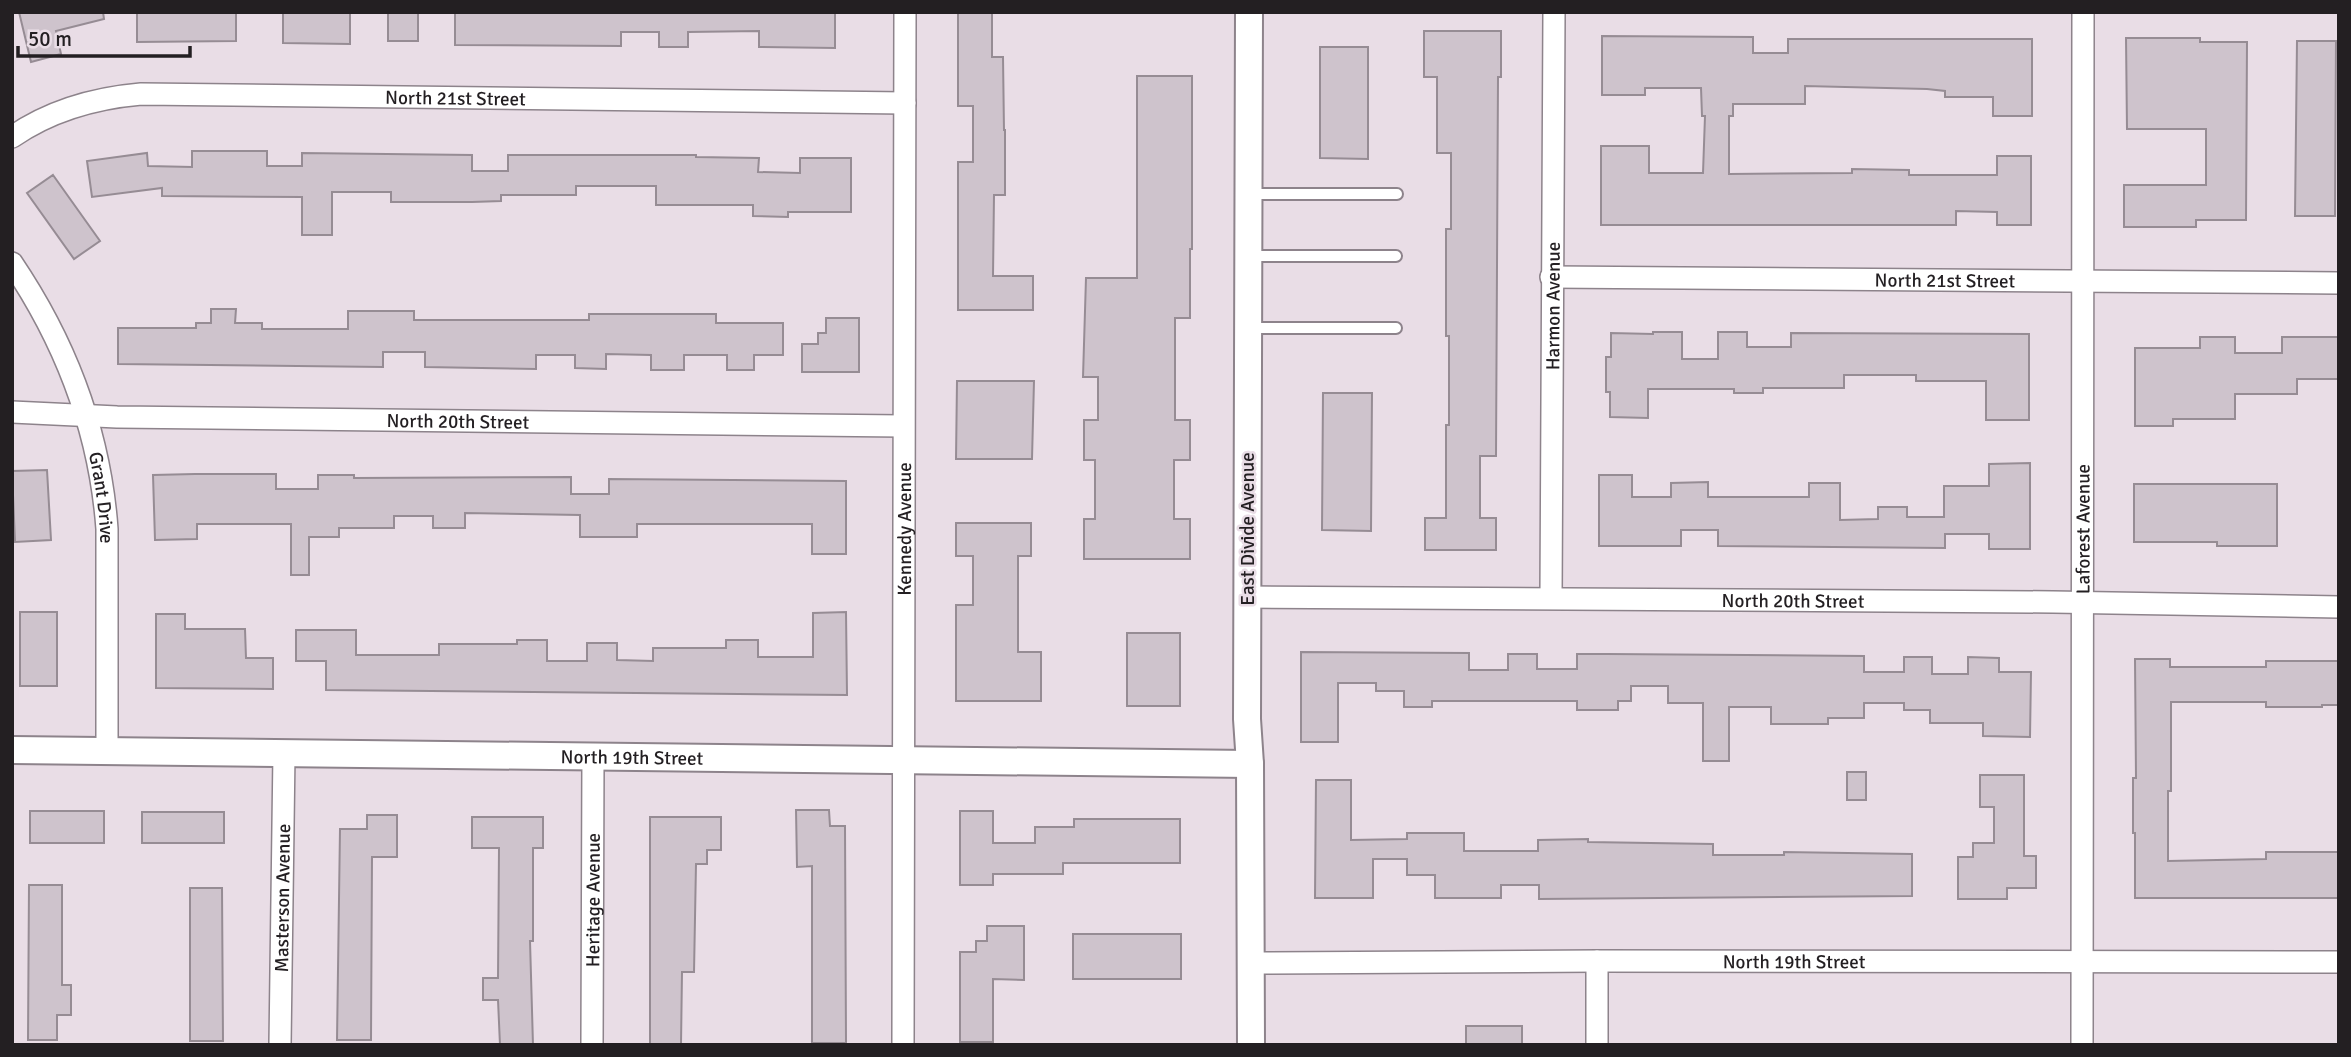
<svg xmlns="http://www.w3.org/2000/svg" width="2351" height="1057" font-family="Signika,sans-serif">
  <rect width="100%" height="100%" fill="#e9dde6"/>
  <path fill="#cec3cc" stroke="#968c94" stroke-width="2" d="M 19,12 L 103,12 L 104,19 L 56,31 L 61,54 L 31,62 Z
    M 137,12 L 236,12 L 236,41 L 137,42 Z
    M 283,12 L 350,12 L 350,44 L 283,43 Z
    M 388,12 L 418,12 L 418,41 L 388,41 Z
    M 455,12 L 835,12 L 835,48 L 759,47 L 759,31 L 688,32 L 688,47 L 659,47 L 659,32 L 621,32 L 621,46 L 455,45 Z
    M 958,12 L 992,12 L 992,57 L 1003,57 L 1004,130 L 1005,130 L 1005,195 L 994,195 L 993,276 L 1033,276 L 1033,310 L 958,310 L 958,162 L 973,162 L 973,106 L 958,106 Z
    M 1424,31 L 1501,31 L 1501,77 L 1498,77 L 1496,456 L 1480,456 L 1480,518 L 1496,518 L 1496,550 L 1425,550 L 1425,518 L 1446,518 L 1446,425 L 1449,425 L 1449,336 L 1446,336 L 1446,229 L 1451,229 L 1451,153 L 1437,153 L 1437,77 L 1424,77 Z
    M 1602,36 L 1753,37 L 1753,53 L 1788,53 L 1788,39 L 2032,39 L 2032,116 L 1993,116 L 1993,97 L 1945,97 L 1945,91 L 1927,89 L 1805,86 L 1805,104 L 1733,104 L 1733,116 L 1729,116 L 1729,174 L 1852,173 L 1852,169 L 1909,170 L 1909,175 L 1997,175 L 1997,156 L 2031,156 L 2031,225 L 1997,225 L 1997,212 L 1956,211 L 1956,225 L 1601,225 L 1601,146 L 1649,146 L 1649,173 L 1703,173 L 1705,116 L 1702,116 L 1701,88 L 1645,88 L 1645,95 L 1602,95 Z
    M 2126,38 L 2200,38 L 2200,42 L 2247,42 L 2246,220 L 2196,220 L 2196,227 L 2124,227 L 2124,185 L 2206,185 L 2206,129 L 2127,129 Z
    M 2297,41 L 2336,41 L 2335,216 L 2295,216 Z
    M 1320,47 L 1368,47 L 1368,159 L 1320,158 Z
    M 1137,76 L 1192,76 L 1192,249 L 1190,249 L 1190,318 L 1175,318 L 1175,420 L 1190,420 L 1190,460 L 1174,460 L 1174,519 L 1190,519 L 1190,559 L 1084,559 L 1084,519 L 1095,519 L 1095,460 L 1084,460 L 1084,420 L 1098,420 L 1098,377 L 1083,377 L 1086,278 L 1137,278 Z
    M 192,151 L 267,151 L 267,166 L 302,166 L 302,153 L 472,155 L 472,171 L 508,171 L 508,155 L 696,155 L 696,157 L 759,158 L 758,172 L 800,173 L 800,158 L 851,158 L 851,212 L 788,212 L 788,217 L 753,216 L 753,205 L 656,205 L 656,186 L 576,186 L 576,195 L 501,195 L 501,201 L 472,202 L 391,202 L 391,192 L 332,192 L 332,235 L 302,235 L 302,197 L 162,196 L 162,188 L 92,197 L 87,161 L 147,153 L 148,166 L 192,167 Z
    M 53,175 L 100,241 L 74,259 L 27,193 Z
    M 211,309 L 236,309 L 235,323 L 262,323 L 262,329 L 348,329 L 348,311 L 414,311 L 414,320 L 589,320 L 589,314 L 716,314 L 716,323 L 783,323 L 783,355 L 754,355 L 754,370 L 727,370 L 727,355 L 684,355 L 684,370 L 651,370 L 651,355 L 606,354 L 606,369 L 575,368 L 575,355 L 536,355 L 536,369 L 425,367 L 425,352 L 383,352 L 383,367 L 118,364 L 118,328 L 196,328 L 196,323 L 211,323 Z
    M 826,318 L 859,318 L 859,372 L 802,372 L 802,344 L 818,344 L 818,333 L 826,333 Z
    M 1653,332 L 1682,332 L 1682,359 L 1718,359 L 1718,332 L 1747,332 L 1747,347 L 1791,347 L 1791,333 L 2029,334 L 2029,420 L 1986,420 L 1986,381 L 1916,381 L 1916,375 L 1844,375 L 1844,388 L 1763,388 L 1763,393 L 1734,393 L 1734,389 L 1648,389 L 1648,418 L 1610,417 L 1610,392 L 1606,392 L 1606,357 L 1611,357 L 1611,333 L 1653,334 Z
    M 2200,337 L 2235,337 L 2235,353 L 2282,353 L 2282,337 L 2339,337 L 2339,379 L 2297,379 L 2297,394 L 2235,394 L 2235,419 L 2173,419 L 2173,426 L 2135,426 L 2135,348 L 2200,348 Z
    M 957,381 L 1034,381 L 1032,459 L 956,459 Z
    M 1323,393 L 1372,393 L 1371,531 L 1322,530 Z
    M 2030,463 L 2030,549 L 1989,549 L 1989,534 L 1945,534 L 1945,548 L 1718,546 L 1718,530 L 1681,530 L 1681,546 L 1599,546 L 1599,475 L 1632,475 L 1632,497 L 1671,497 L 1671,483 L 1708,482 L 1708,497 L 1809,497 L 1809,483 L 1840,483 L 1840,520 L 1878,519 L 1878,507 L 1907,507 L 1907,517 L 1944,517 L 1944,486 L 1989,486 L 1989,464 Z
    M 47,470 L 51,540 L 15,542 L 12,471 Z
    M 195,474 L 276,474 L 276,489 L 318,489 L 318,475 L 354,475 L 354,478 L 571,477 L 571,494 L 609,494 L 609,479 L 846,481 L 846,554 L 812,554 L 812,524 L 637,524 L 637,537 L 580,537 L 580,515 L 465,513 L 465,528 L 433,528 L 433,516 L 394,516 L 394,528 L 339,528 L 339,537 L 309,537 L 309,575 L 291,575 L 291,524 L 197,524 L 197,539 L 155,540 L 153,475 Z
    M 2134,484 L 2277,484 L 2277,546 L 2217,546 L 2217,542 L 2134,542 Z
    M 956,523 L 1031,523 L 1031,556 L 1018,556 L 1018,652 L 1041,652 L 1041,701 L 956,701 L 956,605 L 973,605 L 973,556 L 956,556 Z
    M 20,612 L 57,612 L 57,686 L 20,686 Z
    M 846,612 L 847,695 L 326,690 L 326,661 L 296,661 L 296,630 L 356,630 L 356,655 L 439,655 L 439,644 L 517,644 L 517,640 L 547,640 L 547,661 L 587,661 L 587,643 L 617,643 L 617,660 L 653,661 L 653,648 L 726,648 L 726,640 L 758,640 L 758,657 L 813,657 L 813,613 Z
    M 156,614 L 185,614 L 185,629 L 245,629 L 246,658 L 273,658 L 273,689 L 156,688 Z
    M 1127,633 L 1180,633 L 1180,706 L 1127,706 Z
    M 1301,652 L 1469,653 L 1469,670 L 1508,670 L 1508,654 L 1537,654 L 1537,669 L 1577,669 L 1577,654 L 1608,654 L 1864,656 L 1864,672 L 1904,672 L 1904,657 L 1932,657 L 1932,674 L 1968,674 L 1968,657 L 1999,658 L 1999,672 L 2031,672 L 2030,737 L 1983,736 L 1983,723 L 1930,723 L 1930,710 L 1904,710 L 1904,703 L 1864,703 L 1864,718 L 1828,718 L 1828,724 L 1771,724 L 1771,707 L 1729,707 L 1729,761 L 1703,761 L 1703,703 L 1668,703 L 1668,686 L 1631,686 L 1631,701 L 1618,701 L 1618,710 L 1577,710 L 1577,701 L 1432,701 L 1432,707 L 1404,707 L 1404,691 L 1376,691 L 1376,683 L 1338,683 L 1338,742 L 1301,742 Z
    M 2135,659 L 2170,659 L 2170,667 L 2266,667 L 2266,661 L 2339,661 L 2339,705 L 2322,705 L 2322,707 L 2266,707 L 2266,702 L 2171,702 L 2171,791 L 2168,791 L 2168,861 L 2266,859 L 2266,852 L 2339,852 L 2339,898 L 2135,898 L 2135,833 L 2133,833 L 2133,778 L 2136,778 Z
    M 1847,772 L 1866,772 L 1866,800 L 1847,800 Z
    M 1980,775 L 2024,775 L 2024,856 L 2036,856 L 2036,888 L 2007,888 L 2007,899 L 1958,899 L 1958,857 L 1973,857 L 1973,843 L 1994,843 L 1994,807 L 1980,807 Z
    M 1316,780 L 1351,780 L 1351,840 L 1407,839 L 1407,833 L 1464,833 L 1464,851 L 1538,851 L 1538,840 L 1588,839 L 1588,842 L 1713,844 L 1713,855 L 1784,855 L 1784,852 L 1912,854 L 1912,896 L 1539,899 L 1539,885 L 1501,885 L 1501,898 L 1435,898 L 1435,875 L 1407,875 L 1407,859 L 1373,859 L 1373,898 L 1315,898 Z
    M 796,810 L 829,810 L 830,826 L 845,826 L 846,1043 L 812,1043 L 812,866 L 797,867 Z
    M 30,811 L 104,811 L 104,843 L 30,843 Z
    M 960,811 L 993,811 L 993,843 L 1035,843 L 1035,827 L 1074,827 L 1074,819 L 1180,819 L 1180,863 L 1063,863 L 1063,874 L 993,874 L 993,885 L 960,885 Z
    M 142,812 L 224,812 L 224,843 L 142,843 Z
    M 367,815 L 397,815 L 397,857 L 372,857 L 371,1040 L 337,1040 L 340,829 L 367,829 Z
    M 472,817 L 543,817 L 543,848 L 533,848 L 533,941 L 530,941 L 533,1045 L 500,1045 L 498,1000 L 483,1000 L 483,978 L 498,978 L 499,848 L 472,848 Z
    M 650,817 L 721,817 L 721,850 L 707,850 L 707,864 L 696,864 L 694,972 L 682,972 L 681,1045 L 650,1045 Z
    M 29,885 L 62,885 L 62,985 L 71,985 L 71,1015 L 57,1015 L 57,1040 L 28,1040 Z
    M 190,888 L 222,888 L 223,1041 L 190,1041 Z
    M 987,926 L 1024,926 L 1024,980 L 993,979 L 993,1042 L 960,1042 L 960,952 L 976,952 L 976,941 L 987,941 Z
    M 1073,934 L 1181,934 L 1181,979 L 1073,979 Z
    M 1466,1026 L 1522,1026 L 1522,1045 L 1466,1045 Z"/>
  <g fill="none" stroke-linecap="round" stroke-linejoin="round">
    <defs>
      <path id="service" d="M 1249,194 L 1397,194
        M 1248,256 L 1396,256
        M 1248,328 L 1396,328"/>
      <g id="minor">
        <path id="s1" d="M 12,137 C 51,110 95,98 141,94 L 905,103"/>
        <path id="s2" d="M 12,263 C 66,343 100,433 107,529 L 107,751"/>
        <path id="s3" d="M 1551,277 L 2339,283"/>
        <path id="s4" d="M 12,412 L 117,417 L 903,426"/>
        <path id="s5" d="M 1247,597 L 2053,602 L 2339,607"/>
        <path id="s6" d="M 1551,598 L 1554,12"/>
        <path id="s7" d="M 1252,963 L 1597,961 L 2339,962"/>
        <path id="s8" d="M 280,1045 L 284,753"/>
        <path id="s9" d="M 592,1045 L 593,756"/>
        <path id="s10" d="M 903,1045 L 905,12"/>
        <path d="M 1597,1045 L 1597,961"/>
        <path id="s11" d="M 2082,1045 L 2083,12"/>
      </g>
      <g id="tertiary">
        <path d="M 1249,12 L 1247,719 L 1250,764 L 1251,1045"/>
        <path id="s12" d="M 12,750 L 1250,764"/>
      </g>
    </defs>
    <use href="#service" stroke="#8d838b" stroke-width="14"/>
    <use href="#minor" stroke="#8d838b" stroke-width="24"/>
    <use href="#tertiary" stroke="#8d838b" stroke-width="30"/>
    <use href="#service" stroke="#fff" stroke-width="10"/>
    <use href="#minor" stroke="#fff" stroke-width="21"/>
    <use href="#tertiary" stroke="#fff" stroke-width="26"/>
  </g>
  <g text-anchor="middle" stroke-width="5" stroke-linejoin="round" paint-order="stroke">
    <g font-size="19" fill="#231f22" stroke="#e9dde6">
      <text dy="7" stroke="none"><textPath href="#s1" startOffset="452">North 21st Street</textPath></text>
      <text dy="7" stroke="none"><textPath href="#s3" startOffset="394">North 21st Street</textPath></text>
      <text dy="7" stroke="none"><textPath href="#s6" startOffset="292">Harmon Avenue</textPath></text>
      <text dy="7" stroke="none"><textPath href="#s4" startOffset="446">North 20th Street</textPath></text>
      <text dy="7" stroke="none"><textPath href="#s2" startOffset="254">Grant Drive</textPath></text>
      <text dy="7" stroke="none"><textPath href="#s10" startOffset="516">Kennedy Avenue</textPath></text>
      <text transform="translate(1247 529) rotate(-90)" y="7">East Divide Avenue</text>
      <text dy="7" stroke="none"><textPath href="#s11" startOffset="516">Laforest Avenue</textPath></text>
      <text dy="7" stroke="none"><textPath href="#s5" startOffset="546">North 20th Street</textPath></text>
      <text dy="7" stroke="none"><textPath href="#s12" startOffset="620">North 19th Street</textPath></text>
      <text dy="7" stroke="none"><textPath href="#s8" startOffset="147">Masterson Avenue</textPath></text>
      <text dy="7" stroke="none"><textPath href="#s9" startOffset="145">Heritage Avenue</textPath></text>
      <text dy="7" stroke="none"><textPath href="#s7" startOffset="542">North 19th Street</textPath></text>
    </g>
  </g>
  <rect width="2351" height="1057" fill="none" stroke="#231f22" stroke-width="28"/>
  <path d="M18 46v10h172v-10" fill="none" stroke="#231f22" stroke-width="3.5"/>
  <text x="28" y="46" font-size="21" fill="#231f22" stroke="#e9dde6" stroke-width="5" paint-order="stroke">50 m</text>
</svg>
